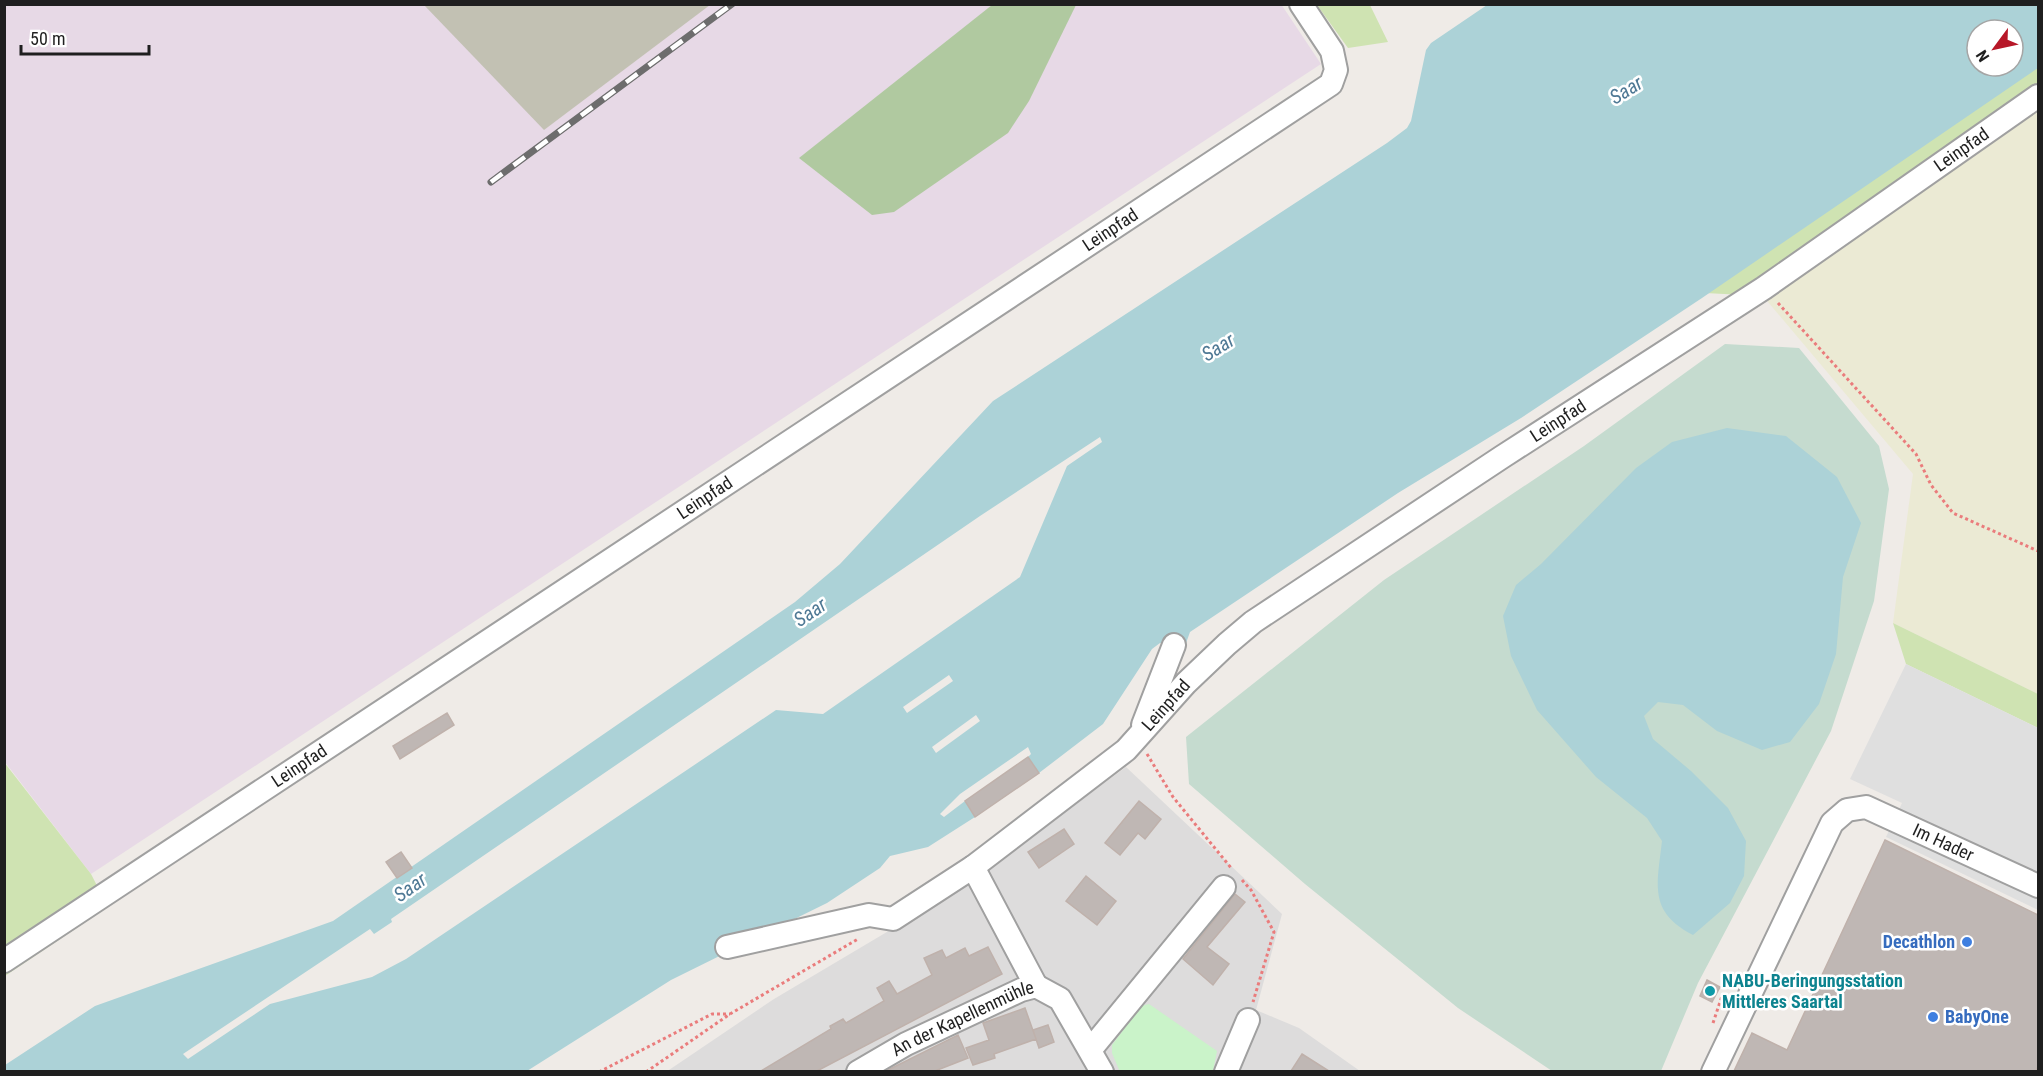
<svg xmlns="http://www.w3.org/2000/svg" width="2043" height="1076" font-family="'Roboto Condensed',sans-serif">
  <rect width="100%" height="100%" fill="#efebe7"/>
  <path fill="#dddcdc" d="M 1126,767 L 1282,914 L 1256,1010 L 1299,1028 L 1360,1071 L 666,1072 L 774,999 L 961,888 Z"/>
  <path fill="#e7d9e6" d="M 1281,4 L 1321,64 L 91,874 L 5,762 L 5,5 Z"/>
  <path fill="#c2c1b3" d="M 424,5 L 710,5 L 544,130 Z"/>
  <path fill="#ebead4" d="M 2038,102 L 2038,694 L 1893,623 L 1913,474 L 1763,296 Z"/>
  <path fill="#cfe3b2" d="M 1317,5 L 1370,5 L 1388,42 L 1348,48 Z
    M 2038,60 L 2038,102 L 1763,296 L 1705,293 Z
    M 1893,623 L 2038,694 L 2038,728 L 1906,664 Z
    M 4,762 L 91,874 L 108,907 L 5,976 Z"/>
  <path fill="#b0c9a0" d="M 992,5 L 1076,5 L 1029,101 L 1008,133 L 894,212 L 872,215 L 799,158 Z"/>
  <path fill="#c5dbcf" d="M 1725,344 L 1799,348 L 1879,446 L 1889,489 L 1874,601 L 1831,731 L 1698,983 L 1661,1071 L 1552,1071 L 1458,1008 L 1305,884 L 1189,784 L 1186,737 L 1384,580 L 1584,446 Z"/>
  <path fill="#caf3c9" d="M 1149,1004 L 1217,1051 L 1213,1071 L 1120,1072 L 1112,1053 L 1112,1045 L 1141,1006 Z"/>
  <path fill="#dfdfdf" d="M 1906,664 L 2038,728 L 2038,910 L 1886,837 L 1902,803 L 1850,779 Z"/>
  <path fill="#acd2d7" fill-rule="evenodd" d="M 1487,5 L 2038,5 L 2038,68 L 1702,298 L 1521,418 L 1398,493 L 1190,632 L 1181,657 L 1174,645 L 1160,643 L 1152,649 L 1103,724 L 1039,773 L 1028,757 L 1031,754 L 1028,747 L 960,794 L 940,814 L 944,817 L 965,801 L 975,817 L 928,847 L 890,856 L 880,868 L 827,903 L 671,980 L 527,1071 L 5,1072 L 5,1065 L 95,1006 L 333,921 L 795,602 L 840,564 L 993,401 L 1387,143 L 1407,128 L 1411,121 L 1426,50 L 1431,43 ZM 1977,30 L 2013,30 L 2013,66 L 1977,66 ZM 1100,437 L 1102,442 L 1067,466 L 1020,577 L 823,714 L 776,710 L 406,959 L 372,977 L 270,1004 L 188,1059 L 183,1054 L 370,929 L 374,934 L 392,922 L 391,919 L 980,516 ZM 949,675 L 953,681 L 907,713 L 903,707 ZM 976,715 L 980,721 L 936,753 L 932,747 Z
    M 1727,428 L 1786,436 L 1837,477 L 1861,523 L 1843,577 L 1836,654 L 1819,704 L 1790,742 L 1762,750 L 1717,731 L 1683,705 L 1658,702 L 1644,716 L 1653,739 L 1691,771 L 1728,808 L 1746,841 L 1744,876 L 1730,903 L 1693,935 C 1648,912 1657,885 1662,841 L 1647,818 L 1596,777 L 1537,710 L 1511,656 L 1503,616 L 1516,585 L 1541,564 L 1636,468 L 1672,442 Z"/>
  <path fill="#bfb7b4" stroke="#bfb1ab" stroke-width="1.5" d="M 447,713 L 454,725 L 400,759 L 393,746 Z
    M 1028,757 L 1039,773 L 975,817 L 965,801 Z
    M 1139,801 L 1161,819 L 1145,839 L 1138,833 L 1120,855 L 1105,843 Z
    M 1064,829 L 1074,844 L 1039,868 L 1028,852 Z
    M 1885,840 L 2038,915 L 2038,1066 L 2036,1071 L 1734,1071 L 1752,1033 L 1787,1050 Z
    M 401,852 L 412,868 L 397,878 L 386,862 Z
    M 1086,876 L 1116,901 L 1097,925 L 1066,901 Z
    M 1235,894 L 1245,902 L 1207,947 L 1229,964 L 1213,985 L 1183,959 Z
    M 988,947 L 1002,974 L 817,1071 L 761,1071 L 831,1029 L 830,1026 L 843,1019 L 846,1023 L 884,1001 L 877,988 L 889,981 L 897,994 L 932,975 L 924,958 L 942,950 L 946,958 L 965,948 L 969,956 Z
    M 1707,980 L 1720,987 L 1712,1002 L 1700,996 Z
    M 1025,1008 L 1036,1039 L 994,1054 L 995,1058 L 973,1065 L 966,1048 L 989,1040 L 983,1023 Z
    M 1048,1025 L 1054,1042 L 1039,1048 L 1033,1030 Z
    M 958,1035 L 968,1058 L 935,1071 L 886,1071 Z
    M 1302,1054 L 1329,1071 L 1291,1071 Z"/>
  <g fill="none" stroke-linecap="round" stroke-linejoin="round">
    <defs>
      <g id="minor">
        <path d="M 1143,725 L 1174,645"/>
        <path d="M 973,867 L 1036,986"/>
        <path id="s1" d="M 727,947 L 869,915 L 893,919 L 973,867 L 1126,750 L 1186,683 L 1227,644 L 1253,622 L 1502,457 L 1764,288 L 2038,96"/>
        <path id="s2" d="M 4,961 L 1331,84 L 1336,70 L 1332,51 L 1301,4"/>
        <path d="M 1091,1049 L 1224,887"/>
        <path id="s3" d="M 858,1072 L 906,1044 L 1021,990 L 1036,986 L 1060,999 L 1102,1072"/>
        <path d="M 1226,1072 L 1248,1020"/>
        <path id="s4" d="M 1713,1072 L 1832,823 L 1847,810 L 1866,807 L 2038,886"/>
      </g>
    </defs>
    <use href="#minor" stroke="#a0a0a0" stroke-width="26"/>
    <path stroke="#ea7c7c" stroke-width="3" stroke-dasharray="3 3" stroke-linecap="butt" d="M 1778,303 L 1916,454 L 1931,485 L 1953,513 L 2038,551
      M 1147,754 L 1173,797 L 1232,869
      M 1242,880 L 1251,890 L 1274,932 L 1253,1002
      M 1713,1023 L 1722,996
      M 599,1072 L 712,1014 L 730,1014
      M 646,1072 L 730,1014 L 858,939"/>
    <use href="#minor" stroke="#fff" stroke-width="22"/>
    <defs>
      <path id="rail" d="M 491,182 L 732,4"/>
    </defs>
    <use href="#rail" stroke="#6d6d6d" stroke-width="7"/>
    <use href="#rail" stroke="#fff" stroke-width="4.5" stroke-dasharray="14" stroke-linecap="butt"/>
  </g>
  <g fill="#3f7fe0" stroke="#fff" stroke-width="2">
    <circle cx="1967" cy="942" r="6"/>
    <circle cx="1933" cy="1017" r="6"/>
  </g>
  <circle fill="#0f9aa8" stroke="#fff" stroke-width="2" cx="1710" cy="991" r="6"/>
  <g text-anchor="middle" stroke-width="5" stroke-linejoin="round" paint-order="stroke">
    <g font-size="18" fill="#1f1f1f" stroke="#fff">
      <text dy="6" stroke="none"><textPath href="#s1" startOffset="1490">Leinpfad</textPath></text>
      <text dy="6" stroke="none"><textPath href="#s2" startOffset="1326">Leinpfad</textPath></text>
      <text dy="6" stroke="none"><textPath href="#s1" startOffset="1004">Leinpfad</textPath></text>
      <text dy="6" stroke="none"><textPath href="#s2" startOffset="840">Leinpfad</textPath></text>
      <text dy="6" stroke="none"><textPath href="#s1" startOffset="518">Leinpfad</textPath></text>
      <text dy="6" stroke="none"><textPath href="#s2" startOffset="354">Leinpfad</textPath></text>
      <text dy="6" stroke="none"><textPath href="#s4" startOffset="400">Im Hader</textPath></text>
      <text dy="6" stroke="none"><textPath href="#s3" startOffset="118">An der Kapellenmühle</textPath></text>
    </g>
    <g font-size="18" font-weight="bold" fill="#366cbe" stroke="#fff" text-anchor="end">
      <text x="1955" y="948">Decathlon</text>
      <text x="1945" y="1023" text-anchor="start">BabyOne</text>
    </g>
    <g font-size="18" font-weight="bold" fill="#0d838f" stroke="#fff" text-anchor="start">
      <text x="1722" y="987">NABU-Beringungsstation<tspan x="1722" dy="21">Mittleres Saartal</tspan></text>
    </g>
    <g font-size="20" font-style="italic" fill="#4f7995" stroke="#fff">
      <text transform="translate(1626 90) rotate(-32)" y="7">Saar</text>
      <text transform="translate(1218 347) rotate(-32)" y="7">Saar</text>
      <text transform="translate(810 612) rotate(-34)" y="7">Saar</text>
      <text transform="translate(410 887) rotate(-35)" y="7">Saar</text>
    </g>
  </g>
  <rect width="2043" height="1076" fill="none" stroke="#1f1f1f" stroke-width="12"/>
  <g transform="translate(1995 48) rotate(237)"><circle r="28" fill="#ffffff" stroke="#a5a5a5" stroke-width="1.5"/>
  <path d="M0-4.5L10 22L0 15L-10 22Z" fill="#b71728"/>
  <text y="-9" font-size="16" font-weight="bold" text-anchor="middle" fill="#1f1f1f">N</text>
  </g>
  <path d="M21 45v9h128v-9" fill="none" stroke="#1f1f1f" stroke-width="3"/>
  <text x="30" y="45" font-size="18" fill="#1f1f1f" stroke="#ffffff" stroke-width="4.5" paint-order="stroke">50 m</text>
</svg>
